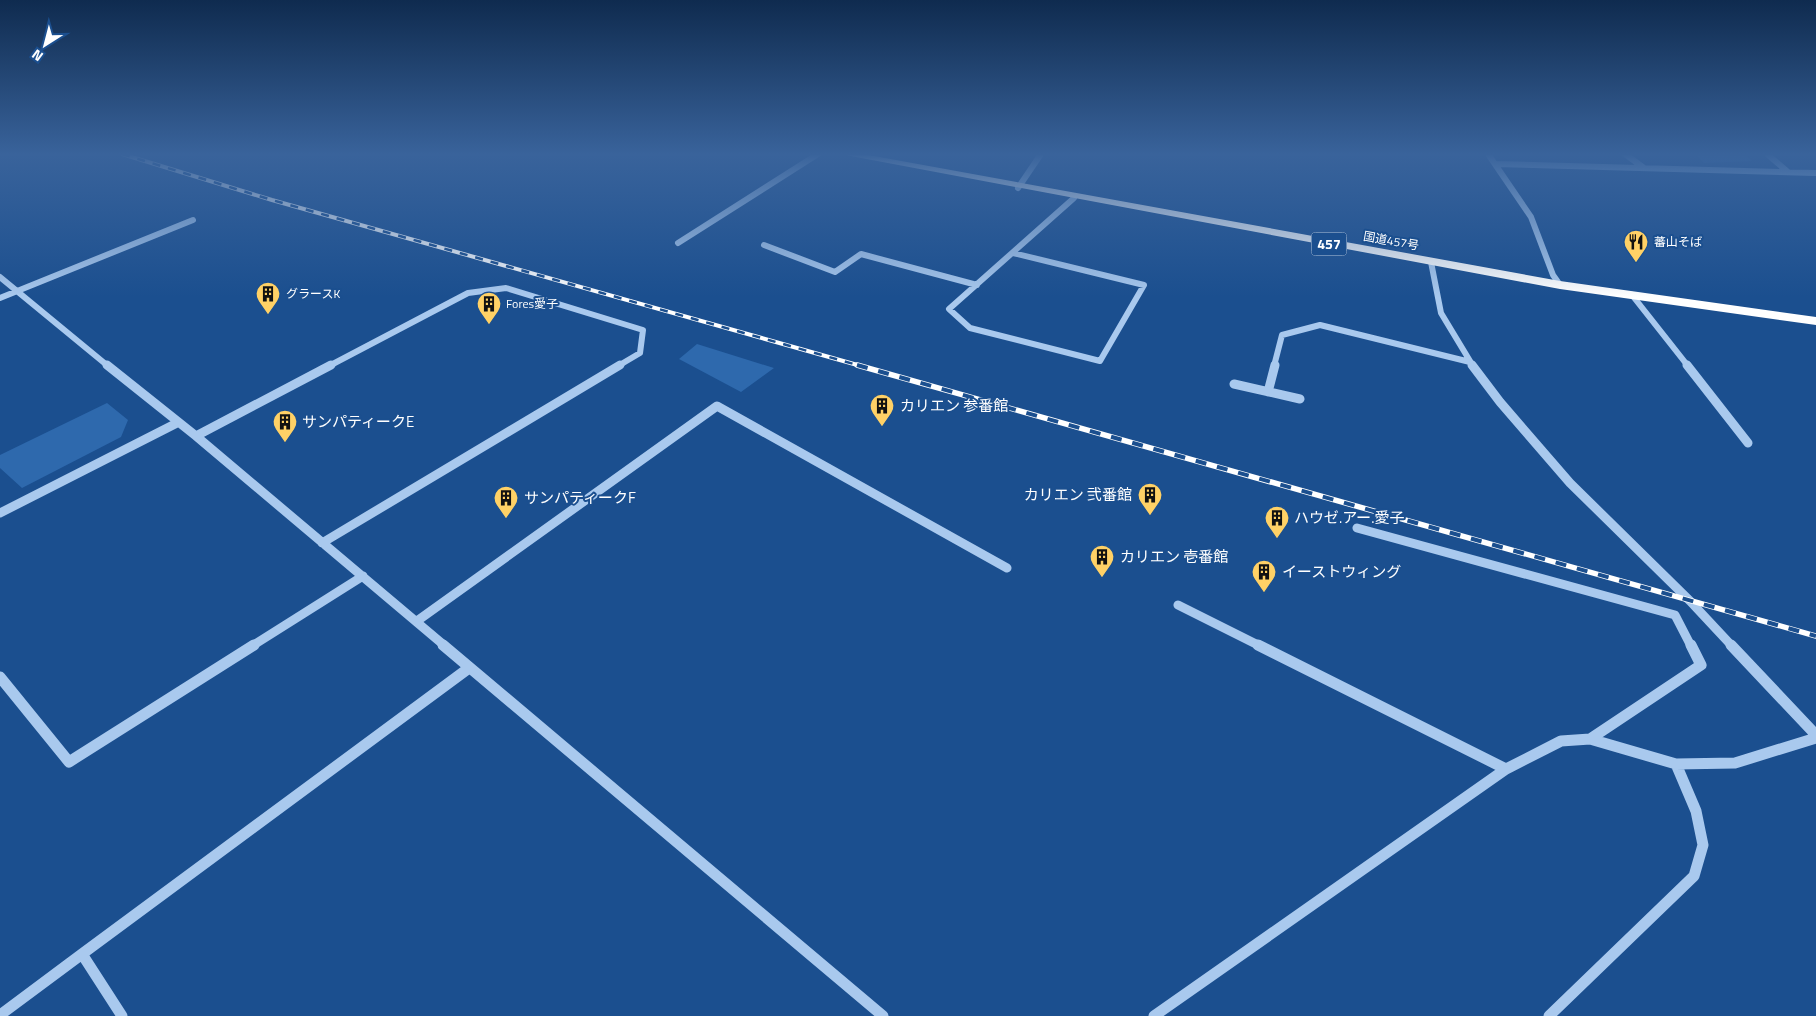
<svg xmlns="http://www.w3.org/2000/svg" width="1816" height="1016" font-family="'Titillium Web','Noto Sans JP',sans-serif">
  <rect width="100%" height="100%" fill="#1b4f8f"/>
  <path fill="#2e69ad" d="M 1695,154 L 1744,154 L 1752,161 L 1704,163 Z
    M 697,344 L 774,368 L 741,392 L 679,359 Z
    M 107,403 L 128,420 L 121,437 L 22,488 L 0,468 L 0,455 Z"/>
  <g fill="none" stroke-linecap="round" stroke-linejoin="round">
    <path stroke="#a9c9ee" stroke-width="6" d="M 1488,154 L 1531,217 L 1553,275 L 1560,285
      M 1625,154 L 1644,168
      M 1767,154 L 1788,172
      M 1496,164 L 1816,173
      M 1018,188 L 1041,154
      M 678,243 L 818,154
      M 764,245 L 835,272 L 861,254 L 977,285
      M 1013,253 L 1144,285 L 1100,361 L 970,328 L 949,309 L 1074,198
      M 1431,262 L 1441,313 L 1473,366
      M 0,277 L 108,366
      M 1632,295 L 1688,366
      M 0,298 L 193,220
      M 329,366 L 468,293 L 506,288 L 643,330 L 640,353 L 618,366
      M 1274,366 L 1282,335 L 1320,325 L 1470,362"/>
    <path stroke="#a9c9ee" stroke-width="9" d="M 107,365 L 196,436 L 445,646
      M 1472,365 L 1500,402 L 1570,483 L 1690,601 L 1732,646
      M 1687,365 L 1748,443
      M 1234,384 L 1300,399
      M 1268,392 L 1275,365
      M 196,436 L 331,365
      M 0,513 L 177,423
      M 1357,528 L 1675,615 L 1691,646
      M 322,543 L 620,365
      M 1178,605 L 1260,646
      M 417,621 L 717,406 L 1007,568
      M 252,646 L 363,576"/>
    <path stroke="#a9c9ee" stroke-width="11" d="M 443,645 L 883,1016
      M 1258,645 L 1506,769
      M 1731,645 L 1816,735
      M 0,677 L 69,762 L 254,645
      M 1590,739 L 1701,665 L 1691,645
      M 0,1015 L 82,954
      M 122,1016 L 82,954 L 469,668
      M 1154,1016 L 1506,769 L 1561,741 L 1590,739 L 1676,764 L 1735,763 L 1816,738
      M 1549,1016 L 1694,876 L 1703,845 L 1696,811 L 1676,764"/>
    <path fill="#fff" fill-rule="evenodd" d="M 840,154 L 863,154 L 1560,281 L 1816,317 L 1816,325 L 1560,289 Z"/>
    <defs>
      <path id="rail-far1" d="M 122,154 L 272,200 L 861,366"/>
      <path id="rail" d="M 857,365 L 1816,636"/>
    </defs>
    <use href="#rail-far1" stroke="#fff" stroke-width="4"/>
    <use href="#rail" stroke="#fff" stroke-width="5.5"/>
    <use href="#rail-far1" stroke="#1b4f8f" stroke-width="2.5" stroke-dasharray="8" stroke-linecap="butt"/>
    <use href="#rail" stroke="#1b4f8f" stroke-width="4" stroke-dasharray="11" stroke-linecap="butt"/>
  </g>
  <linearGradient id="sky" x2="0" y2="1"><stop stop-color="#0f2b4f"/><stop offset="0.52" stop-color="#39639b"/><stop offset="1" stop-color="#39639b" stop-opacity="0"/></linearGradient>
  <rect width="1816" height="297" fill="url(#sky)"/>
  <defs>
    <symbol id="restaurant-pin" viewBox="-11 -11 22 30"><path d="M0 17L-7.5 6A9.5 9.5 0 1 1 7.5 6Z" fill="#ffd166" stroke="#1b4f8f"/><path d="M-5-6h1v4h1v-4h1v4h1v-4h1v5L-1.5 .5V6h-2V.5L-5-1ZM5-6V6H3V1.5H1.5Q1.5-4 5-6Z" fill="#111"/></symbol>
    <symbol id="building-pin" viewBox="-11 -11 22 30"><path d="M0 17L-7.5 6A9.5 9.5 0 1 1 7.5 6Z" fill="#ffd166" stroke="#1b4f8f"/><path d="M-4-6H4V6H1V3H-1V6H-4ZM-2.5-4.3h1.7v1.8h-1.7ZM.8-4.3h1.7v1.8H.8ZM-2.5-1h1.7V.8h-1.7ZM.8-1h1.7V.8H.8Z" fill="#111"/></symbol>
  </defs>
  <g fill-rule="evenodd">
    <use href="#restaurant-pin" x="1622" y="228" width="28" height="38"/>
    <use href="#building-pin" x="254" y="280" width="28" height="38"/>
    <use href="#building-pin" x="475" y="290" width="28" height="38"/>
    <use href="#building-pin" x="868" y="392" width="28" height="38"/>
    <use href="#building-pin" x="271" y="408" width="28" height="38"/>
    <use href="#building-pin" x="1136" y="481" width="28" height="38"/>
    <use href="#building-pin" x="492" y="484" width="28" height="38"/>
    <use href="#building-pin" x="1263" y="504" width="28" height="38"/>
    <use href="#building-pin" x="1088" y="543" width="28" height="38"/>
    <use href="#building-pin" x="1250" y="558" width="28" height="38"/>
  </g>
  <g text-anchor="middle" stroke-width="4" stroke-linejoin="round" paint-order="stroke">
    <g font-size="12" fill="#fff" stroke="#1b4f8f">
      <text transform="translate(1391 241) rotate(10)" y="4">国道457号</text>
    </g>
    <g font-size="12" fill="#fff" stroke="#1b4f8f" text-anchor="start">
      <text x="1654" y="246">蕃山そば</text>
      <text x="286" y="298">グラースK</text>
      <text x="506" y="308">Fores愛子</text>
    </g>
    <rect fill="#1b4f8f" stroke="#bbcadd" stroke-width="1" x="1311.5" y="232.5" width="35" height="23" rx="4"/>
    <g font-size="14" font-weight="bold" fill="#fff">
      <text x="1329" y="249">457</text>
    </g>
    <g font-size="15" fill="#fff" stroke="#1b4f8f" text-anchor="start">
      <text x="900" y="411">カリエン 参番館</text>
      <text x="302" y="427">サンパティークE</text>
      <text x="1132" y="500" text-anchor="end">カリエン 弐番館</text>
      <text x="524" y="503">サンパティークF</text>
      <text x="1294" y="523">ハウゼ.アー.愛子</text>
      <text x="1120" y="562">カリエン 壱番館</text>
      <text x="1282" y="577">イーストウィング</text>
    </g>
  </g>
  <g transform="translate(45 45) rotate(216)" stroke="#1b4f8f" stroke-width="4" paint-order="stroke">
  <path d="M0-4L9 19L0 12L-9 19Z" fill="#ffffff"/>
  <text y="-8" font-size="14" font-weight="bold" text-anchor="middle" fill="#ffffff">N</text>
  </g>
</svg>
